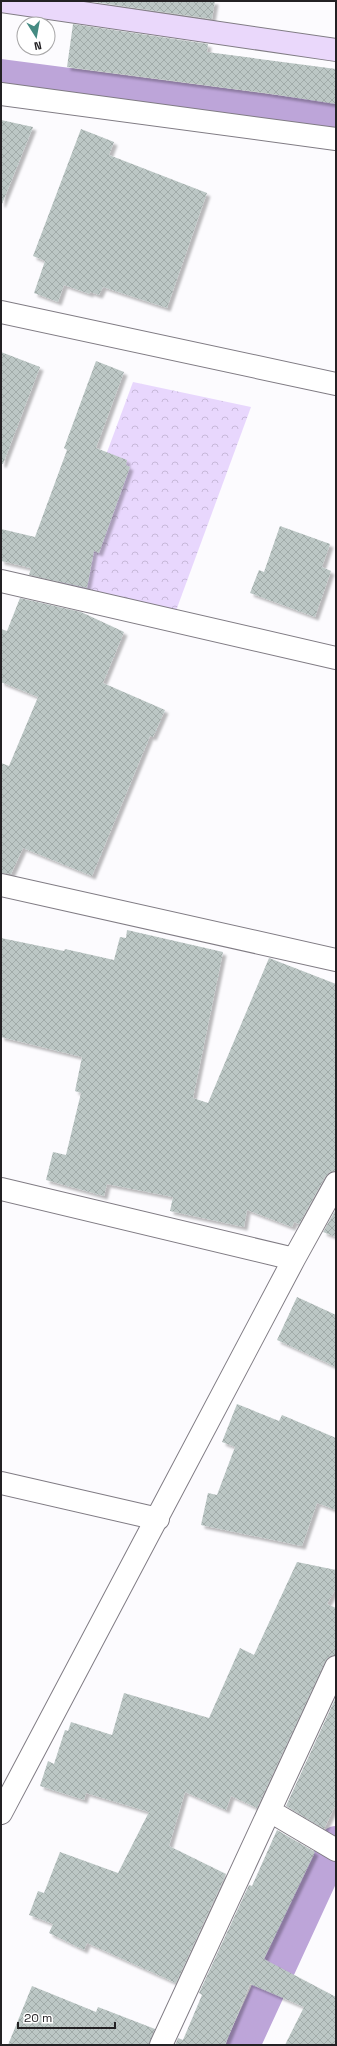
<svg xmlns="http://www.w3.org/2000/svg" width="337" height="2046" font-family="'Space Grotesk',sans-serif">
  <defs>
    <pattern id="park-crowns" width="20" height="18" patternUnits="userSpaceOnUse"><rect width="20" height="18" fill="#e8d7fd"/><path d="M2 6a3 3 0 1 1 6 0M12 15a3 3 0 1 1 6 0" fill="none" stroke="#c7b8d9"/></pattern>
    <pattern id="building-cross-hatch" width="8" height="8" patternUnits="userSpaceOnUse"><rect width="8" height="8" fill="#bcc7c5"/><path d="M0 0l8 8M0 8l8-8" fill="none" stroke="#a1aba9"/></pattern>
    <filter id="shadow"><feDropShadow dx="3.5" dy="3.5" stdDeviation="1" flood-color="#0004"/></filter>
  </defs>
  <rect width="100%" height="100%" fill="#fcfbfe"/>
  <path fill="url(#park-crowns)" d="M 133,382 L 251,407 L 170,627 L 53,598 Z"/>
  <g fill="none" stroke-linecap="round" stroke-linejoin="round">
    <path stroke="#bda5d9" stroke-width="34" d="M 1,76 L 336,120
      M 243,2045 L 336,1843"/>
  </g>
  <path fill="url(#building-cross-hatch)" filter="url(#shadow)" d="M 87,1 L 215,1 L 212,19 Z
    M 73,24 L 208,44 L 207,52 L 336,69 L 336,104 L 265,93 L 67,67 Z
    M 1,120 L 33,127 L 2,204 L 1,204 Z
    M 81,129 L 114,142 L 109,155 L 207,193 L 167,308 L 103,287 L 99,295 L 90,292 L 90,294 L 64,285 L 58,302 L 34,293 L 45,261 L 33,256 Z
    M 1,352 L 40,367 L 3,464 L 1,464 Z
    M 96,361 L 124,372 L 96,448 L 127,460 L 126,465 L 130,467 L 99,553 L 94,551 L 87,588 L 29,575 L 31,568 L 1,561 L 1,529 L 35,537 L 67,450 L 64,448 Z
    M 280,526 L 330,544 L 322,567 L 331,571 L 315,617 L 250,593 L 259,570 L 264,572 Z
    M 20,598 L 81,612 L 124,632 L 103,683 L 165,710 L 153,737 L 150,736 L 92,876 L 23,848 L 11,874 L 1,873 L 1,763 L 9,766 L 38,697 L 1,682 L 1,629 L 7,631 Z
    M 127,930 L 223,952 L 193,1098 L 208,1103 L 269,958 L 336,984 L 336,1171 L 330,1172 L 325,1177 L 299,1224 L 294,1222 L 292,1227 L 247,1210 L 244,1227 L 170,1211 L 173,1197 L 107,1184 L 104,1196 L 46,1180 L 53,1152 L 66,1155 L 81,1093 L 75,1091 L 82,1057 L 1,1037 L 1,938 L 64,951 L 65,949 L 114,960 L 120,937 L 126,938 Z
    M 336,1209 L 336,1237 L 323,1232 Z
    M 297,1297 L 336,1315 L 336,1367 L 277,1340 Z
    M 237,1404 L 279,1421 L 282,1415 L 336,1438 L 336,1510 L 317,1503 L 302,1546 L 201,1525 L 208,1493 L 217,1495 L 235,1447 L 222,1442 Z
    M 297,1562 L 336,1570 L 336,1588 L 327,1604 L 336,1608 L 336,1655 L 329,1657 L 325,1662 L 257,1808 L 231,1796 L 226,1810 L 185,1792 L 169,1846 L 226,1874 L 176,1983 L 87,1943 L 84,1950 L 49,1933 L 53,1924 L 29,1915 L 38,1891 L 44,1893 L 60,1852 L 118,1873 L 149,1812 L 86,1793 L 84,1800 L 40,1786 L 48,1761 L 54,1764 L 65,1730 L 68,1731 L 71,1722 L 112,1735 L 124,1693 L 209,1718 L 240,1648 L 254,1655 Z
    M 336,1697 L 336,1804 L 324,1829 L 286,1806 Z
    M 277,1830 L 315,1852 L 264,1959 L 336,1997 L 336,2045 L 285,2045 L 304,2007 L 250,1984 L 225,2045 L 175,2045 L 178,2038 L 183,2040 L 202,1995 L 199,1993 L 249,1885 L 252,1886 Z
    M 32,1986 L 96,2012 L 98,2007 L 155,2029 L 149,2045 L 8,2045 Z"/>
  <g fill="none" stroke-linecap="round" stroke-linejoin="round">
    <defs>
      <path id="street" d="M 1,94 L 336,139
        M 1,312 L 336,384
        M 1,581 L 336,658
        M 1,885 L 336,960
        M 1,1189 L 294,1259
        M 1,1483 L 158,1519
        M 270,1811 L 336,1850
        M 1,1813 L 294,1259 L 336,1183
        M 161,2045 L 336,1667"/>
      <path id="secondary" d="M 1,1 L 336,50"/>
    </defs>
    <use href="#street" stroke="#807c84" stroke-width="24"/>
    <use href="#secondary" stroke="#807c84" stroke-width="24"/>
    <use href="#street" stroke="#fff" stroke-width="22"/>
    <use href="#secondary" stroke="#ead8fb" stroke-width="22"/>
  </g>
  <rect width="337" height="2046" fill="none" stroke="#232124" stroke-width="4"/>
  <g transform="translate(36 36) rotate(169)"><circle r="19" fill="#ffffff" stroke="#a7a6a7"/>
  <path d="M0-3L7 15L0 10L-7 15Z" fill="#458b82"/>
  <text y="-6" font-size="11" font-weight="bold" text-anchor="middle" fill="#232124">N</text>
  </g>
  <path d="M18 2022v6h97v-6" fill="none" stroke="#232124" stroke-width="2"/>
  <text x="24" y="2022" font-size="12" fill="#232124" stroke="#ffffff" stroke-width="3" paint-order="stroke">20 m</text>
</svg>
